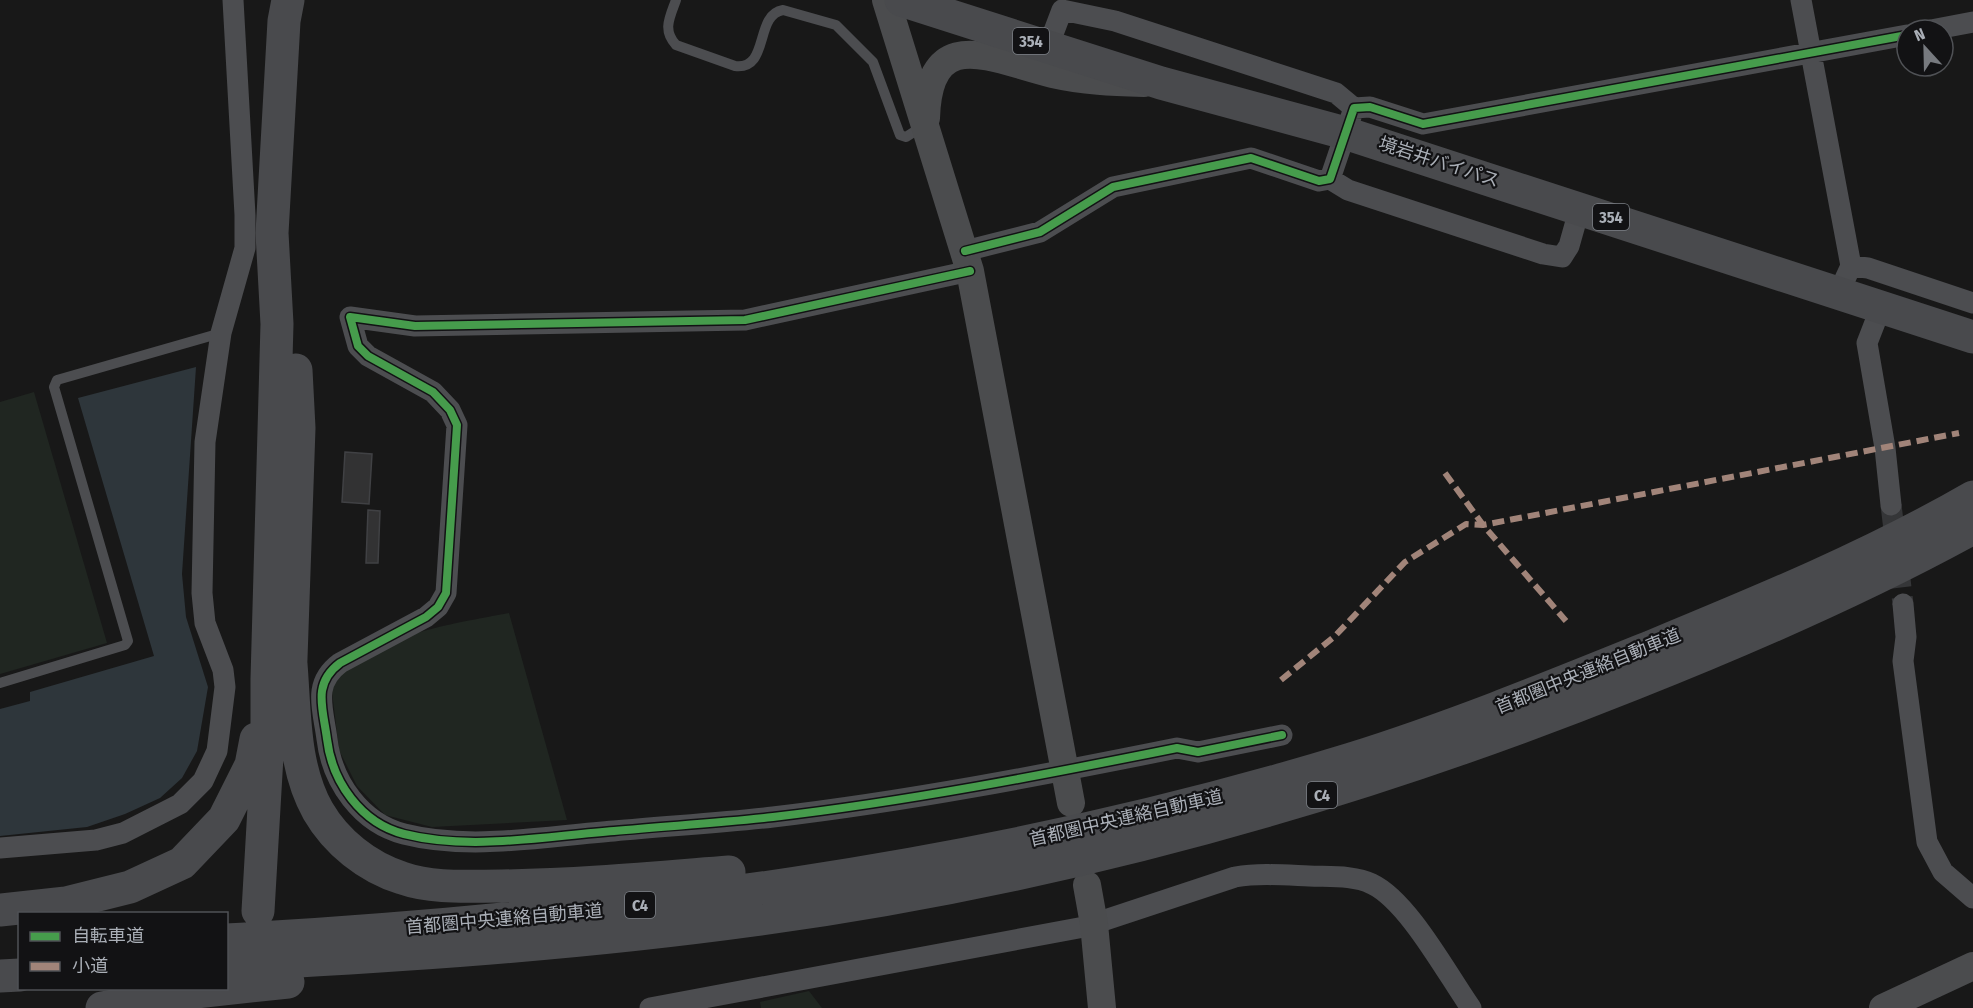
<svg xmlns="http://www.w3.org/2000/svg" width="1973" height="1008" font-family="'Fira Sans Condensed','Noto Sans JP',sans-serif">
  <rect width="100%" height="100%" fill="#181818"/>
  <path fill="#202621" d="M 34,392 L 107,643 L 0,674 L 0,402 Z
    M 509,613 L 567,820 L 432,827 L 385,815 L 357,786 L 339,750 L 331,683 C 370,635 452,624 509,613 Z
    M 809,991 L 822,1008 L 761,1008 L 760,1002 Z"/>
  <path fill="#2e363b" d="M 196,367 L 182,574 L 186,617 L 208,687 L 197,751 L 182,778 L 160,798 L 125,814 L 87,827 L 0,836 L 0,709 L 30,701 L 30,692 L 154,656 L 78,398 Z"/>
  <path fill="#323233" stroke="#404144" stroke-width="1.5" d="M 345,452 L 372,454 L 369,504 L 342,502 Z
    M 368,510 L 380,511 L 378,563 L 366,563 Z"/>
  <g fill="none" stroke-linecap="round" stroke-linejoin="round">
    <path stroke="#353638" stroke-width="21" stroke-dasharray="21 10" stroke-linecap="butt" d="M 1891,505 L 1903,604"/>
    <path stroke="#4c4d50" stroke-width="10" d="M 676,0 C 670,17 662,30 676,45 L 735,66 C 770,70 754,15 783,10 L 836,25 L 873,62 L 900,135 L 906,137 L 923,126
      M 0,683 L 125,645 L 128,641 L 54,387 L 57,380 L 221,333"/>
    <path stroke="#4c4d50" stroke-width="21" d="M 1801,0 L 1851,266 L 1839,292
      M 1931,30 L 1973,22
      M 1048,47 L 1062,10 L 1115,21 L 1336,93 L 1354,108
      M 1330,179 L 1348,190 L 1543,254 L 1562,257 L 1569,246 L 1580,207
      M 965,251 L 1040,232 L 1113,187 L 1251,158 L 1319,181 L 1330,179 L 1354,108 L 1370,107 L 1423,124 L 1907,35
      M 1851,266 L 1868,268 L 1973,303
      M 970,271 L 745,320 L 415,326 L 350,317 L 358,346 L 368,356 L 433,392 L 450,410 L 457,425 L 446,593 L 438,607 L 426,617 L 340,663 C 312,684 323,708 327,739 C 332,782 361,823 404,834 C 471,851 546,836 614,831 C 667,826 720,823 773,817 C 909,801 1043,775 1177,748 L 1198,752 L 1282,735
      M 1881,307 L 1867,343 L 1885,448 L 1891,505
      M 1903,604 L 1906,637 L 1903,661 L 1927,842 L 1943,872 L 1973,898
      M 0,848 L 96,840 L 123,833 L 180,804 L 203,781 L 217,751 L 225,687 L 223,670 L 205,623 L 202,593 L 205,442 L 221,333 L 245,248 L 245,215 L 233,0
      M 650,1008 L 1084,927 L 1235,877 C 1260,873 1284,875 1309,876 C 1328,877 1354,875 1372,884 C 1408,901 1447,974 1471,1008"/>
    <path stroke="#4b4c4e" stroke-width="28" d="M 886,0 L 970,271 L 1071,803
      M 926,118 C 929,22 993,60 1053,74 C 1084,81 1112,82 1144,83
      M 1087,885 L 1094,924 L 1102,1008
      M 1883,1008 L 1973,966"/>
    <path stroke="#494a4d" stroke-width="33" d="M 901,0 L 1161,83 L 1345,133 L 1973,337
      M 291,664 C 295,713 293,767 318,811 C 336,842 367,867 402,878 C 433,889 469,886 501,886 C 578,885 653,878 729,872
      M 290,687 L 299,428 L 296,370
      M 0,910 L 66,903 L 130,887 L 182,863 L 224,819 L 251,765 L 256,739
      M 258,911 L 267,756 L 267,679 L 277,324 L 272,233 L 284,21 L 288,0
      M 226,940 C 606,918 987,871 1351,759 C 1453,727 1551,687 1650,647 C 1759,602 1871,556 1973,497
      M 226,965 C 403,956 579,944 754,920 C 1056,879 1351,797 1633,684 C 1749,638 1864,588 1973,528
      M 0,976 L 20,975
      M 102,1008 L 187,993 L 288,982"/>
    <path stroke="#a18479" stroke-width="6" stroke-dasharray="12 6" stroke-linecap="butt" d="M 1445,473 L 1483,525 L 1566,621
      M 1281,680 L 1335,636 L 1405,562 L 1466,524 L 1483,525 L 1959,433"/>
    <defs>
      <path id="cycleway" d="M 965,251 L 1040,232 L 1113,187 L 1251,158 L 1319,181 L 1330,179 L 1354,108 L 1370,107 L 1423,124 L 1907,35
        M 970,271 L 745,320 L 415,326 L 350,317 L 358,346 L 368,356 L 433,392 L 450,410 L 457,425 L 446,593 L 438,607 L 426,617 L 340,663 C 312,684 323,708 327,739 C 332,782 361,823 404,834 C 471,851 546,836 614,831 C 667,826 720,823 773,817 C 909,801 1043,775 1177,748 L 1198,752 L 1282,735"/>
    </defs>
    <use href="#cycleway" stroke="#121214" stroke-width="11"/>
    <use href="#cycleway" stroke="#469c4c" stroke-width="8"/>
  </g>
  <g text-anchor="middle" stroke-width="4.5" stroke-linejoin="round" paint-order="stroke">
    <g fill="#121214" stroke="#7c8086" stroke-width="1.5">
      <rect x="1013" y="28" width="36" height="26" rx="4.5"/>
      <rect x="1593" y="204" width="36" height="26" rx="4.5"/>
      <rect x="1307" y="782" width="30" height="26" rx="4.5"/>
      <rect x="625" y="892" width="30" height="26" rx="4.5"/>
    </g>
    <g font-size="16" font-weight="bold" fill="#aaafb7">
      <text x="1031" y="47">354</text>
      <text x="1611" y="223">354</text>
      <text x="1322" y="801">C4</text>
      <text x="640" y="911">C4</text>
    </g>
    <g font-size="18" fill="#aaafb7" stroke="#121214">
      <text transform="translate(1439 162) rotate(18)" y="6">境岩井バイパス</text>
      <text transform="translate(1588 671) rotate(-22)" y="6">首都圏中央連絡自動車道</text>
      <text transform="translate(1126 818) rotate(-13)" y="6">首都圏中央連絡自動車道</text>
      <text transform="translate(504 919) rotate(-5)" y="6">首都圏中央連絡自動車道</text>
    </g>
  </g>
  <rect x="18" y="912" width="210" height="78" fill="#121214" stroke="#4f5155" stroke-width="1.5"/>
  <rect x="30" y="932" width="30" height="9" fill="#469c4c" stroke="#4f5155" stroke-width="1.5"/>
  <text x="72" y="942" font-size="18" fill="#aaafb7">自転車道</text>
  <rect x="30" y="962" width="30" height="9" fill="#a18479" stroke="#4f5155" stroke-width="1.5"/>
  <text x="72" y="972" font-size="18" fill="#aaafb7">小道</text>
  <g transform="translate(1925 48) rotate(338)"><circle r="28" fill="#121214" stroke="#4f5155" stroke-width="1.5"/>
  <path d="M0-4.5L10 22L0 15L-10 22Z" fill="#777a7f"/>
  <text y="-9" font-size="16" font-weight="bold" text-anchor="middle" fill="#aaafb7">N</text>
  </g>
</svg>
